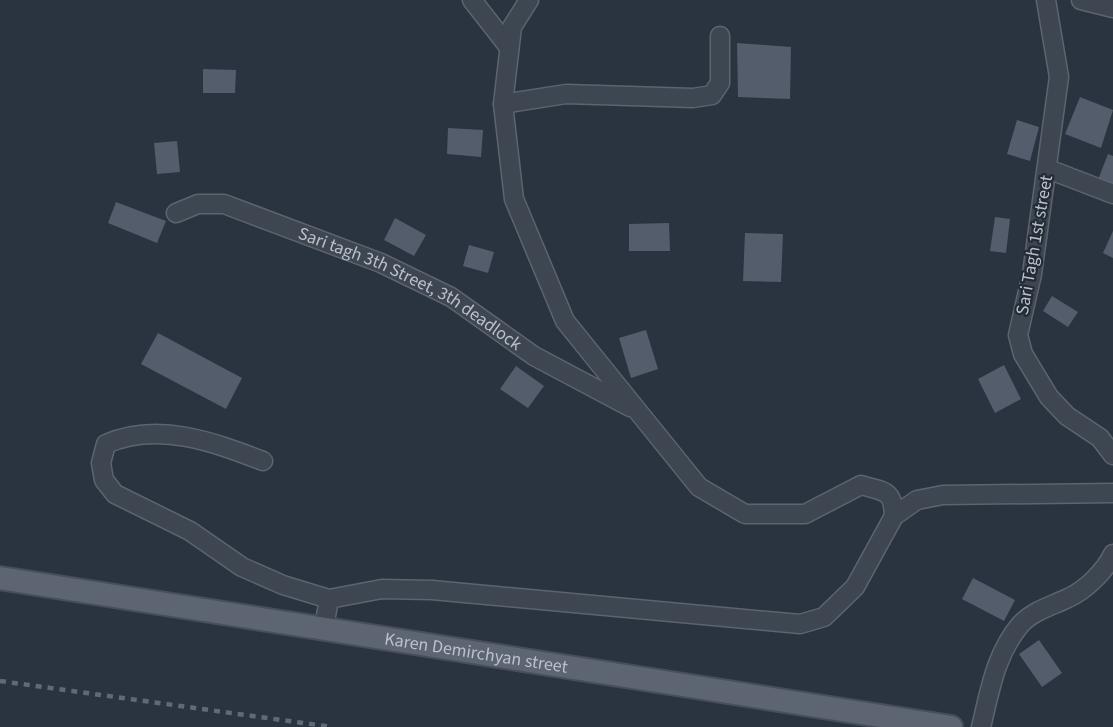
<svg xmlns="http://www.w3.org/2000/svg" width="1113" height="727" font-family="'Source Sans 3',sans-serif">
  <rect width="100%" height="100%" fill="#2a3441"/>
  <path fill="#535d6b" d="M 737,43 L 791,47 L 790,99 L 738,97 Z
    M 203,69 L 236,70 L 235,93 L 203,93 Z
    M 1080,97 L 1113,110 L 1101,148 L 1065,134 Z
    M 1017,120 L 1039,127 L 1030,161 L 1007,154 Z
    M 448,128 L 483,130 L 481,157 L 447,154 Z
    M 177,141 L 180,172 L 157,174 L 154,143 Z
    M 1108,154 L 1113,156 L 1113,191 L 1096,185 Z
    M 116,202 L 166,221 L 157,243 L 108,223 Z
    M 995,217 L 1010,219 L 1006,253 L 990,251 Z
    M 395,218 L 426,235 L 414,256 L 384,240 Z
    M 669,223 L 670,251 L 629,251 L 629,224 Z
    M 1113,231 L 1113,258 L 1103,253 Z
    M 745,233 L 783,234 L 781,282 L 743,281 Z
    M 469,245 L 494,252 L 488,273 L 463,266 Z
    M 1052,296 L 1078,312 L 1068,327 L 1043,311 Z
    M 646,330 L 658,369 L 631,378 L 619,338 Z
    M 158,333 L 242,378 L 226,409 L 141,364 Z
    M 1004,365 L 1021,399 L 995,413 L 978,379 Z
    M 516,366 L 544,386 L 528,408 L 500,389 Z
    M 973,578 L 1015,600 L 1004,621 L 962,599 Z
    M 1039,640 L 1062,673 L 1042,687 L 1019,654 Z"/>
  <g fill="none" stroke-linecap="round" stroke-linejoin="round">
    <defs>
      <g id="minor">
        <path d="M 472,0 L 508,46"/>
        <path d="M 529,0 L 512,27 L 503,104 L 514,199 L 565,321 L 699,487 L 745,514 L 805,514 L 861,485 C 884,492 893,489 894,516"/>
        <path d="M 1046,0 L 1059,77 L 1032,274 L 1018,335 L 1023,354 L 1049,397 L 1067,416 L 1100,438 L 1113,455"/>
        <path d="M 1081,0 L 1113,8"/>
        <path d="M 503,104 L 566,94 L 693,98 L 712,95 L 720,83 L 720,36"/>
        <path d="M 1048,169 L 1113,194"/>
        <path id="s1" d="M 176,213 L 198,204 L 224,204 L 381,263 L 451,297 L 534,356 L 630,407"/>
        <path d="M 263,461 C 213,442 158,421 106,444 L 101,463 L 104,480 L 115,494 L 190,531 L 242,567 L 283,585 L 329,599"/>
        <path d="M 324,627 L 329,599 L 382,589 L 432,590 L 800,624 L 824,617 L 855,587 L 894,516 L 917,500 L 943,495 L 1113,493"/>
        <path d="M 981,727 C 990,691 995,655 1020,625 C 1032,611 1052,606 1068,598 C 1086,590 1105,571 1113,554"/>
      </g>
      <g id="major">
        <path id="s2" d="M 0,578 L 951,727"/>
      </g>
    </defs>
    <use href="#minor" stroke="#5c646e" stroke-width="21"/>
    <use href="#major" stroke="#474f5a" stroke-width="26"/>
    <use href="#minor" stroke="#3e4651" stroke-width="18"/>
    <use href="#major" stroke="#5c6571" stroke-width="22"/>
    <path stroke="#606a77" stroke-width="4.5" stroke-dasharray="6 6" stroke-linecap="butt" d="M 0,681 L 332,727"/>
  </g>
  <g text-anchor="middle" stroke-width="4.5" stroke-linejoin="round" paint-order="stroke">
    <g font-size="18" fill="#bbc1cb" stroke="#222b36">
      <text transform="translate(1034 245) rotate(-80)" y="6">Sari Tagh 1st street</text>
      <text dy="6" stroke="none"><textPath href="#s1" startOffset="255">Sari tagh 3th Street, 3th deadlock</textPath></text>
      <text dy="6" stroke="none"><textPath href="#s2" startOffset="482">Karen Demirchyan street</textPath></text>
    </g>
  </g>
</svg>
